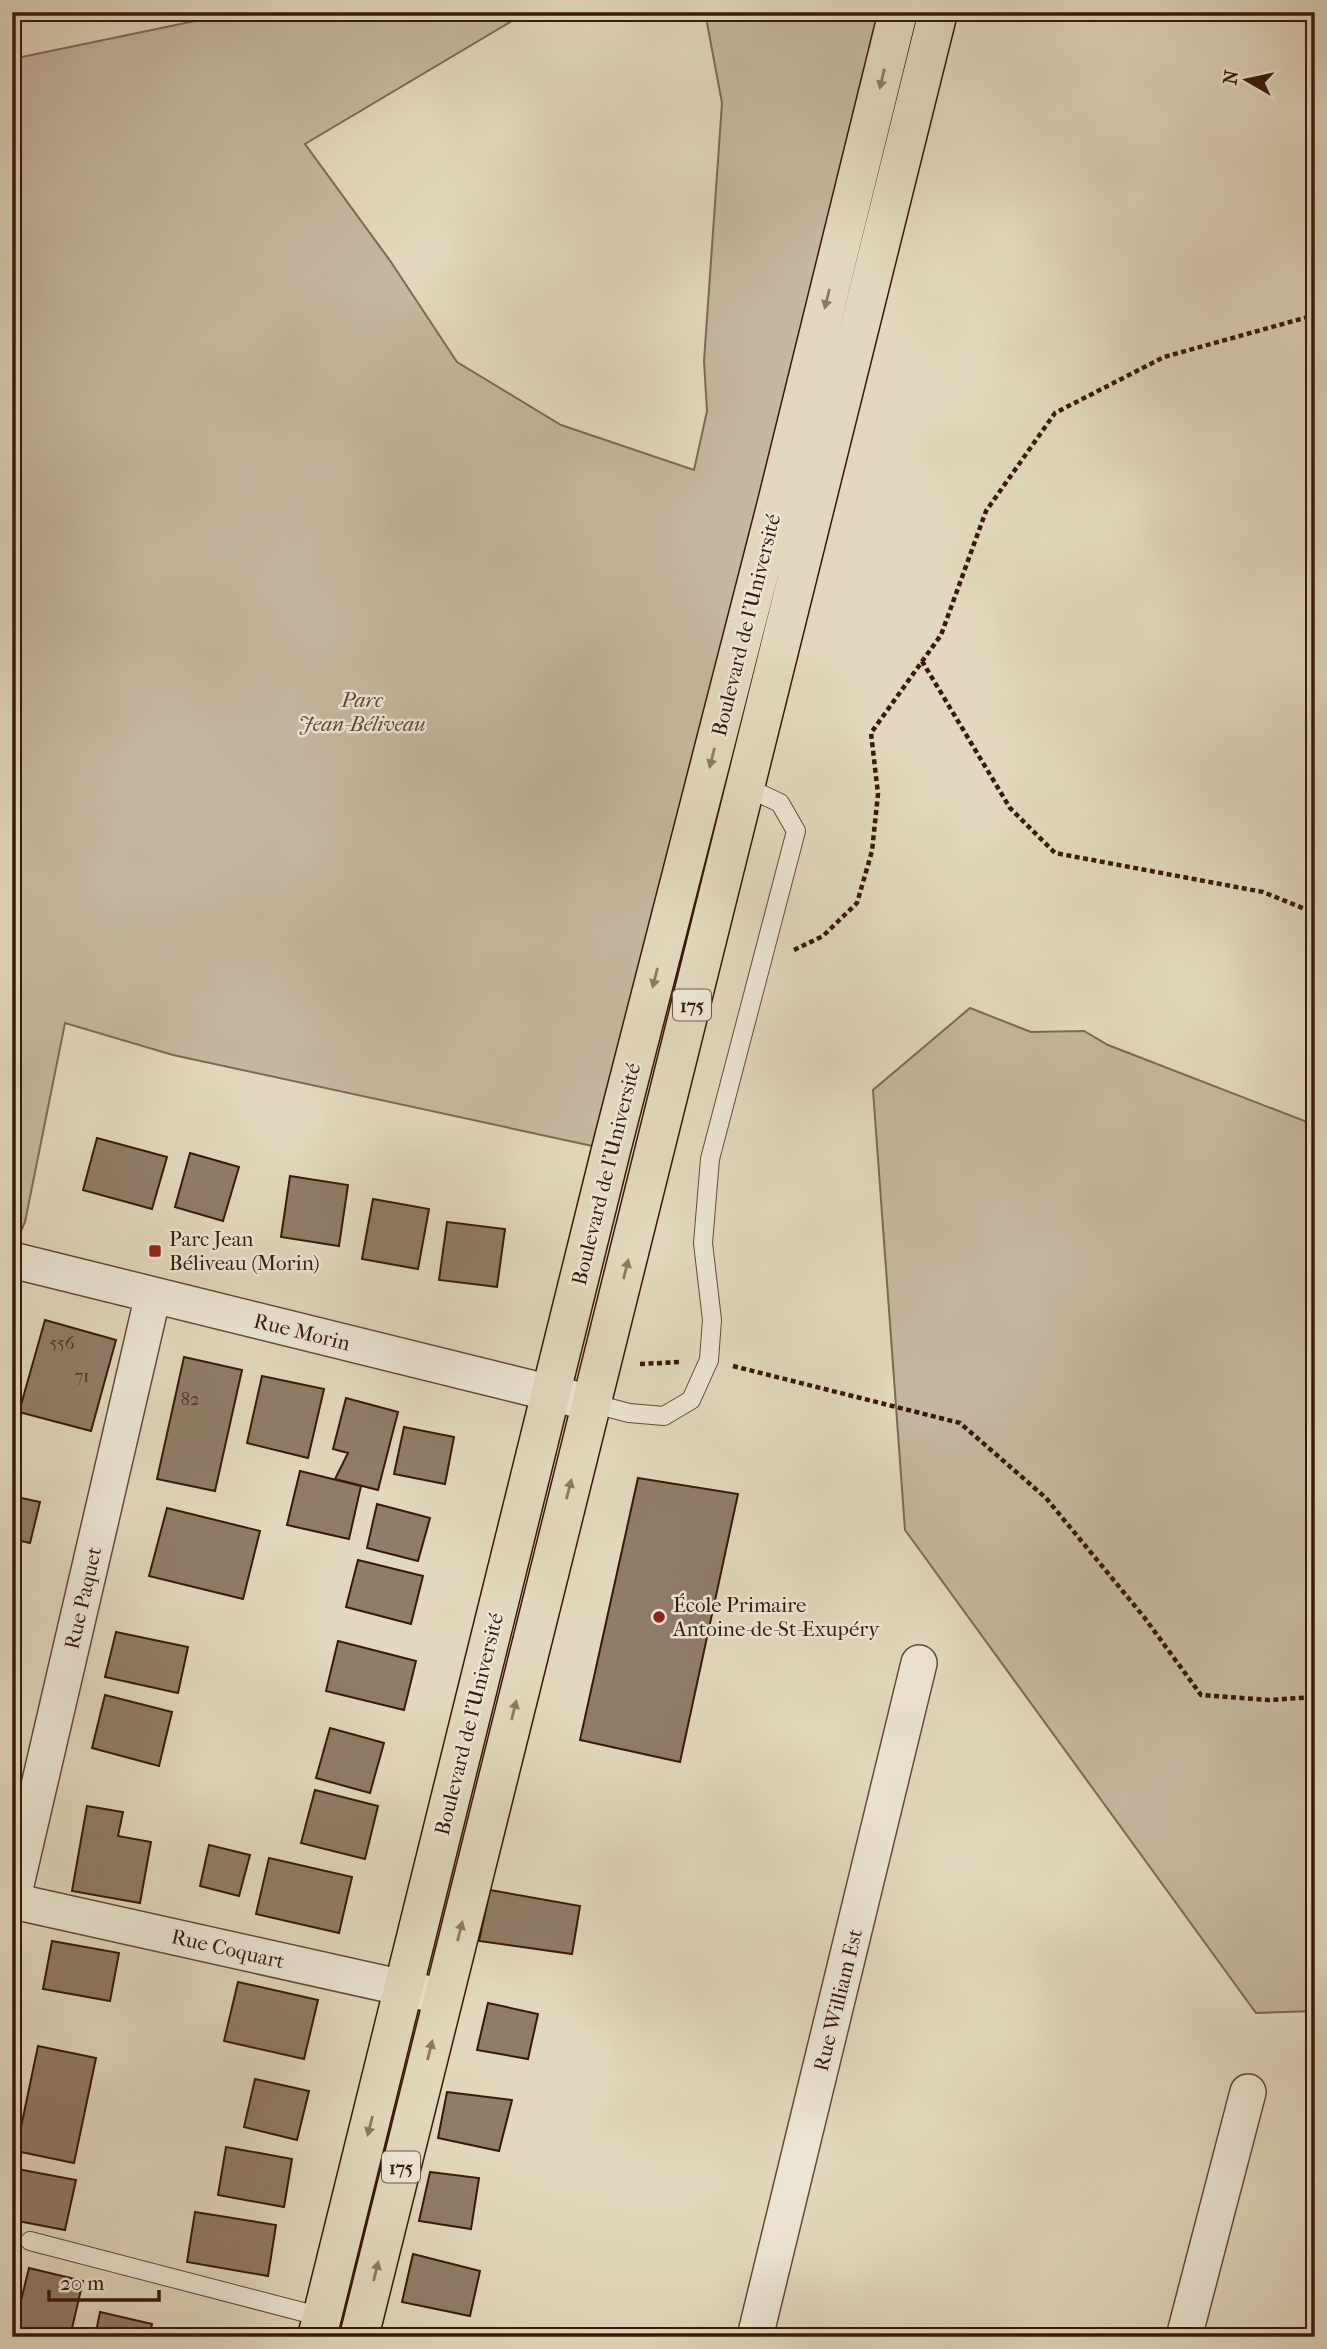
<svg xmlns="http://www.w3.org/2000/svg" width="1327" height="2349" font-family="'IM FELL French Canon',serif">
  <rect width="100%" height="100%" fill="#e3d8bd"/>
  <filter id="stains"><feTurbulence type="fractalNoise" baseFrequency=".00286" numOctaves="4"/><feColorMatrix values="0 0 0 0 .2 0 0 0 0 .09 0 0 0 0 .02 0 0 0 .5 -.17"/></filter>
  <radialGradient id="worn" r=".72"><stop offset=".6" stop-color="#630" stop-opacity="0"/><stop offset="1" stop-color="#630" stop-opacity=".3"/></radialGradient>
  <path fill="#c6b79f" stroke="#806855" stroke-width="2" d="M 238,12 L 527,12 L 305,144 L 391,262 L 457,362 L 561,425 L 694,470 L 707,411 L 704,361 L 722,103 L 705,12 L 898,12 L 611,1150 L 173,1055 L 65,1023 L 25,1222 L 12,1251 L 12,59 Z
    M 970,1008 L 1031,1032 L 1084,1031 L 1108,1045 L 1307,1122 L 1315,1122 L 1315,2011 L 1256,2013 L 905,1530 L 873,1090 Z"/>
  <path fill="#917c68" stroke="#39180b" stroke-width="2" d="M 97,1138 L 167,1157 L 152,1209 L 83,1190 Z
    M 190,1153 L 239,1167 L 223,1221 L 175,1207 Z
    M 290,1176 L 348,1185 L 339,1246 L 281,1237 Z
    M 373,1199 L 429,1209 L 418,1269 L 362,1259 Z
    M 447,1222 L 505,1229 L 497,1287 L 439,1280 Z
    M 45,1320 L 116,1340 L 91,1431 L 19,1412 Z
    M 184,1357 L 242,1370 L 215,1491 L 157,1479 Z
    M 262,1376 L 324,1389 L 308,1458 L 247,1443 Z
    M 346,1398 L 398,1412 L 378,1490 L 335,1479 L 348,1453 L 333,1449 Z
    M 404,1427 L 454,1437 L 445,1484 L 394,1474 Z
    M 300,1471 L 361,1486 L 349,1539 L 287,1525 Z
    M 638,1478 L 738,1494 L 680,1762 L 580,1740 Z
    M 12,1496 L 40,1502 L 30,1543 L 12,1539 Z
    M 377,1504 L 430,1518 L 418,1561 L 367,1548 Z
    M 167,1508 L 260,1531 L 243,1599 L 149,1576 Z
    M 358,1560 L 423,1576 L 411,1624 L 346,1607 Z
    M 116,1632 L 188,1647 L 178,1693 L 105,1677 Z
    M 338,1641 L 416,1661 L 404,1710 L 326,1691 Z
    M 105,1695 L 172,1712 L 159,1766 L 92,1748 Z
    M 330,1728 L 384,1743 L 370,1793 L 316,1778 Z
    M 315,1790 L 378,1806 L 365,1859 L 301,1843 Z
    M 87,1806 L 123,1812 L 118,1836 L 151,1842 L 140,1903 L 72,1891 Z
    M 209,1845 L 250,1855 L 239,1896 L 200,1886 Z
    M 269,1858 L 352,1877 L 339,1933 L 256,1914 Z
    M 490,1890 L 580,1906 L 572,1954 L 479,1941 Z
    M 52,1941 L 119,1953 L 110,2001 L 43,1989 Z
    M 238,1982 L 318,2000 L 304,2059 L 224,2041 Z
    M 488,2003 L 538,2014 L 528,2059 L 477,2050 Z
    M 38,2046 L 96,2058 L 74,2163 L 16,2151 Z
    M 255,2079 L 309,2091 L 297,2140 L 244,2127 Z
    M 447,2092 L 512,2100 L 499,2151 L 438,2138 Z
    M 226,2147 L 292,2159 L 284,2207 L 218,2195 Z
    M 12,2168 L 76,2180 L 65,2230 L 12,2220 Z
    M 430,2172 L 479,2178 L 471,2229 L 419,2221 Z
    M 195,2212 L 276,2225 L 268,2276 L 187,2262 Z
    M 413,2254 L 480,2271 L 470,2316 L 402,2302 Z
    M 29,2268 L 83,2281 L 70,2337 L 27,2337 L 13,2333 Z
    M 100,2312 L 152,2324 L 149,2337 L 95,2337 Z"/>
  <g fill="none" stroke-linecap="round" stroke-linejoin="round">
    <defs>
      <path id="service" d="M 591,1403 L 629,1413 L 664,1416 L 691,1400 L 709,1360 L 712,1320 L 703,1243 L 710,1159 L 796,831 L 780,803 L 748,788
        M 30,2241 L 322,2317"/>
      <path id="minor" d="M 12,1260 L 591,1403
        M 13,1901 L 444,1997
        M 12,1902 L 153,1295
        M 755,2337 L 919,1663
        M 1184,2337 L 1248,2092"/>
      <path id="primary" d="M 317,2337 L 611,1150 L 777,503 L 898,12
        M 359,2337 L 938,12"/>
    </defs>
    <use href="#service" stroke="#644838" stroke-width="20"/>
    <use href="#minor" stroke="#644838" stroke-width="38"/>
    <use href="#primary" stroke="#39180b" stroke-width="41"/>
    <path stroke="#39180b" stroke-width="4.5" stroke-dasharray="5 3.5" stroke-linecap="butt" d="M 922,661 L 1010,808 L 1055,853 L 1263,892 L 1315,913
      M 794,950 L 823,936 L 857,903 L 872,851 L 878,794 L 871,733 L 941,635 L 986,511 L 1055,413 L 1164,357 L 1315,315
      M 640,1364 L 680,1362
      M 733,1366 L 960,1423 L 1046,1498 L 1144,1617 L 1201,1695 L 1269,1700 L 1315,1697"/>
    <use href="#service" stroke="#ede6d4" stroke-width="18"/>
    <use href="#minor" stroke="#ede6d4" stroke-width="35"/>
    <use href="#primary" stroke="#e3d8bd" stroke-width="38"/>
  </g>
  <defs><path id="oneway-solid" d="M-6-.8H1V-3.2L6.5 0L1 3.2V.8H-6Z" transform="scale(1.75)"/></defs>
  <g fill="#8e7864">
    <use href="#oneway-solid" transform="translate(882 79) rotate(103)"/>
    <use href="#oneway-solid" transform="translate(827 299) rotate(104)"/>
    <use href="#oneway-solid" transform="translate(712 758) rotate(104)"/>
    <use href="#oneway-solid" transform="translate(655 978) rotate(104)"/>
    <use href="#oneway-solid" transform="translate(626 1269) rotate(-76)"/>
    <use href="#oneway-solid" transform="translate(569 1489) rotate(-76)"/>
    <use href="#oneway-solid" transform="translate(514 1710) rotate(-76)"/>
    <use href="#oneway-solid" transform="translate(460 1931) rotate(-76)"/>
    <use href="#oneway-solid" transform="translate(430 2050) rotate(-76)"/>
    <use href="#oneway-solid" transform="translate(370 2126) rotate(104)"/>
    <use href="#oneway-solid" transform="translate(376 2271) rotate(-76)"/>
  </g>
  <g fill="#8f2418" stroke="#ede6d4" stroke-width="2.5">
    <rect x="148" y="1244" width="14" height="14" rx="3.5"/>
    <circle cx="659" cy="1617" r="7"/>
  </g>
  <g text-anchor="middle" stroke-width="5" stroke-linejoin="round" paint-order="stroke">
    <g font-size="18" fill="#4f3122">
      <text x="62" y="1349">556</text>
      <text x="82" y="1382">71</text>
      <text x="190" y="1405">82</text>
    </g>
    <g fill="#ede6d4" stroke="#6f5647" stroke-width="2">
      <rect x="673" y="989.5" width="38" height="31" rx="5"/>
      <rect x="382" y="2151.5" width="38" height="31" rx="5"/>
    </g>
    <g font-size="19" font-weight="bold" fill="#39180b">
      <text x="692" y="1012">175</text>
      <text x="401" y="2174">175</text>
    </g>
    <g font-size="21" fill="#39180b" stroke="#ede6d4">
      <text transform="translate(746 625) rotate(-76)" y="7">Boulevard de l'Université</text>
      <text transform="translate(606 1174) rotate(-76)" y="7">Boulevard de l'Université</text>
      <text transform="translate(302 1332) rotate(14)" y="7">Rue Morin</text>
      <text transform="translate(83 1598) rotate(-77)" y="7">Rue Paquet</text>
      <text transform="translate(469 1724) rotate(-76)" y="7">Boulevard de l'Université</text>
      <text transform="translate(228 1949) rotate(13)" y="7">Rue Coquart</text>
      <text transform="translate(838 2000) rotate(-76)" y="7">Rue William Est</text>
    </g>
    <g font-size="21" font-style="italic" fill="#634837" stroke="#ede6d4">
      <text x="362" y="707">Parc<tspan x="362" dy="24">Jean-Béliveau</tspan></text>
    </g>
    <g font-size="21" fill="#39180b" stroke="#ede6d4" text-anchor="start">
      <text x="169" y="1246">Parc Jean<tspan x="169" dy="24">Béliveau (Morin)</tspan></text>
      <text x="673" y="1612">École Primaire<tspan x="673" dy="24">Antoine-de-St-Exupéry</tspan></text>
    </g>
  </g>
  <rect width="1327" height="2349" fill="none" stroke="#e3d8bd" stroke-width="42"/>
  <rect x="14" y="14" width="1299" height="2321" fill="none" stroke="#39180b" stroke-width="3.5"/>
  <rect x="21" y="21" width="1285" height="2307" fill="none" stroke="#39180b" stroke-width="2"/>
  <g transform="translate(1247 80) rotate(279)" stroke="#ede6d4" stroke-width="5" paint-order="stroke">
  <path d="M0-5L12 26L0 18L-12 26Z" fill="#39180b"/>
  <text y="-10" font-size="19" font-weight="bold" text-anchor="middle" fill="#39180b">N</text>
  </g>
  <path d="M49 2290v10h110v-10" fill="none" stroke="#39180b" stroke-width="3.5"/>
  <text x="60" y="2290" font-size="21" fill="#39180b" stroke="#ede6d4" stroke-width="5" paint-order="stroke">20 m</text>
  <rect width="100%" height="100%" filter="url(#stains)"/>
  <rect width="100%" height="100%" fill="url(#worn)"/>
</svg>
